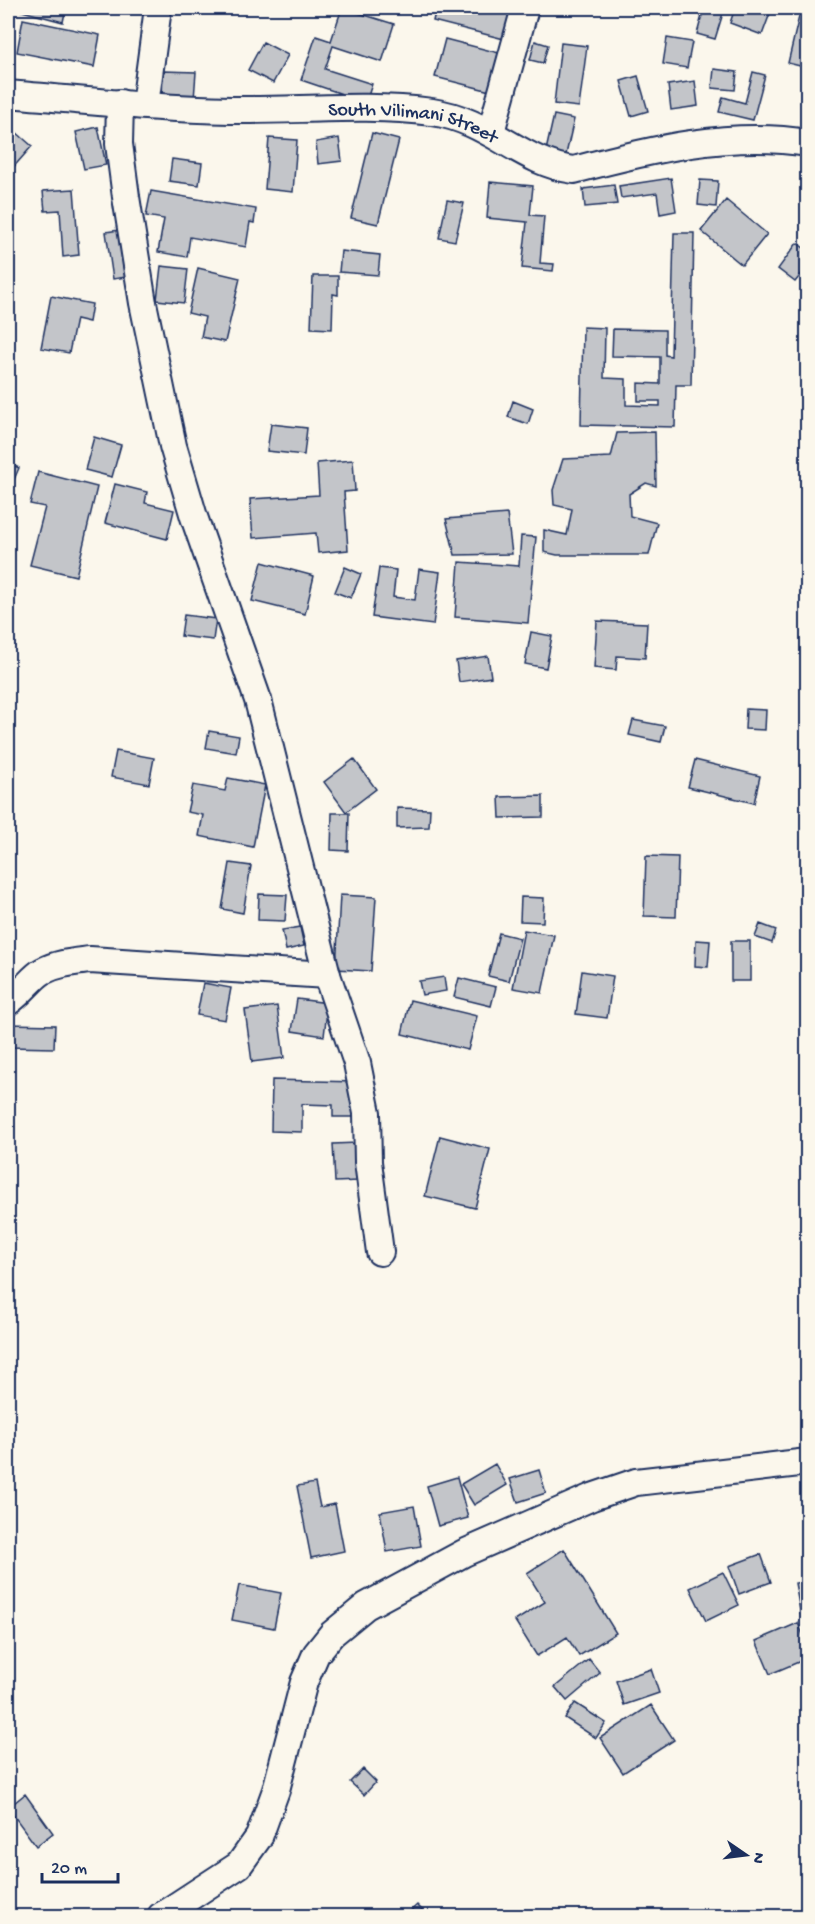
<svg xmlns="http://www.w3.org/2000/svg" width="815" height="1924" font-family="'Gochi Hand',sans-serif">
  <rect width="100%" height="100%" fill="#fbf7ec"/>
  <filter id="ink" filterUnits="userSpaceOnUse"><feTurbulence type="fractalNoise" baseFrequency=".0167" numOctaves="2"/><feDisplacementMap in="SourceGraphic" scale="12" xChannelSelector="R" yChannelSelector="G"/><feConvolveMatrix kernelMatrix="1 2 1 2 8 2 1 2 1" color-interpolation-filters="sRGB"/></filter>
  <g filter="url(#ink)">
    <path fill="#c3c5c9" stroke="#1b2f5e" stroke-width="1.5" d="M 11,8 L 66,8 L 63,22 Z
      M 232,8 L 267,8 L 267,10 L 232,11 Z
      M 342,8 L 394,24 L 382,62 L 333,46 L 325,69 L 372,84 L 366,102 L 301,80 L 316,36 L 331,41 Z
      M 436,8 L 516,8 L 508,40 L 433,21 Z
      M 704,8 L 724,10 L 715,39 L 697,34 Z
      M 735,8 L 772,8 L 762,35 L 730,23 Z
      M 801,8 L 808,8 L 808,68 L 788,63 Z
      M 23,19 L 100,35 L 94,67 L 17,52 Z
      M 667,38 L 692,42 L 687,68 L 663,64 Z
      M 445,39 L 499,53 L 490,91 L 435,77 Z
      M 535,41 L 548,45 L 543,63 L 530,60 Z
      M 263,42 L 288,55 L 273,83 L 248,70 Z
      M 561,43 L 587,46 L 579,107 L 554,104 Z
      M 714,69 L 737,72 L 735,90 L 712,88 Z
      M 163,71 L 196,72 L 194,99 L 162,98 Z
      M 753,72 L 765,75 L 753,120 L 719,112 L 723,97 L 745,103 Z
      M 638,76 L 648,111 L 631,116 L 621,81 Z
      M 695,81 L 698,106 L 671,110 L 668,85 Z
      M 554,115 L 574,119 L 565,159 L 545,155 Z
      M 8,125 L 32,146 L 11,170 L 8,167 Z
      M 98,127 L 106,165 L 84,169 L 76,132 Z
      M 372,133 L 399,140 L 378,224 L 351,218 Z
      M 269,138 L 297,140 L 293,192 L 265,189 Z
      M 339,138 L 342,161 L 318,164 L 316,142 Z
      M 172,159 L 202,163 L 199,185 L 169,181 Z
      M 671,178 L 676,211 L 660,214 L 657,193 L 621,198 L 619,186 Z
      M 700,180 L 718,181 L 716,207 L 698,205 Z
      M 490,182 L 533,186 L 530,215 L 544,216 L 540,263 L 554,264 L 553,271 L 522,268 L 527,222 L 487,218 Z
      M 614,185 L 617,204 L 585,207 L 583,189 Z
      M 74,189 L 79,255 L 63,257 L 60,210 L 45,211 L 43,191 Z
      M 151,191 L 256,209 L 254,223 L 250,222 L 246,247 L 190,237 L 187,257 L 158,252 L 164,219 L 146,216 Z
      M 447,200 L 464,203 L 455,241 L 439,238 Z
      M 726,200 L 767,234 L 742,265 L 701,231 Z
      M 126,229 L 133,276 L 113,279 L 106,232 Z
      M 674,233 L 694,233 L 691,385 L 676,385 L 675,427 L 581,425 L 583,327 L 605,328 L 604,378 L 626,379 L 626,405 L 660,406 L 660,401 L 638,401 L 638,383 L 660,384 L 660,357 L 612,356 L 613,329 L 665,330 L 665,355 L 671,356 Z
      M 797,243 L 808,251 L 808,266 L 795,282 L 778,269 Z
      M 341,251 L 380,255 L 378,275 L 339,272 Z
      M 161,266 L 188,269 L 184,303 L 157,300 Z
      M 198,268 L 240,278 L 225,342 L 201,337 L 205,317 L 188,313 Z
      M 313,276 L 338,276 L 338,295 L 333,294 L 332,329 L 311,328 Z
      M 51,296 L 92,304 L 89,322 L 76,319 L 69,353 L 41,348 Z
      M 513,401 L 533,409 L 528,424 L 508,417 Z
      M 271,424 L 307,428 L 304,455 L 267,451 Z
      M 655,432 L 656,486 L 646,483 L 629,494 L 630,516 L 657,523 L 649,555 L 557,555 L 544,552 L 544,530 L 567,535 L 572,509 L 554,505 L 553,490 L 563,459 L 611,457 L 617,433 Z
      M 94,437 L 121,445 L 112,477 L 85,470 Z
      M 353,460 L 355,491 L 344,492 L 348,550 L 318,553 L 316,533 L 253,538 L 250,499 L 319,495 L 317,463 Z
      M 8,463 L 19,468 L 12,484 L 8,482 Z
      M 38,472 L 97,487 L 76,576 L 30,565 L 45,507 L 30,504 Z
      M 115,484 L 147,492 L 145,503 L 174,510 L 167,539 L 105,523 Z
      M 507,514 L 512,554 L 455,555 L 446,519 Z
      M 521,536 L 536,537 L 528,623 L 455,617 L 459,562 L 519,566 Z
      M 262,562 L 314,576 L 305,614 L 252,601 Z
      M 345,567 L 361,574 L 351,598 L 335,592 Z
      M 379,568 L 396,570 L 393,597 L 415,600 L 419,569 L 440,572 L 433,625 L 372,617 Z
      M 184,615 L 216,619 L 213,640 L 181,636 Z
      M 597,621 L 647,623 L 645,658 L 617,656 L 616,670 L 594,668 Z
      M 531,632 L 552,636 L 546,668 L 525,664 Z
      M 488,656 L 491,677 L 459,682 L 456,661 Z
      M 746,709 L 766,710 L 765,730 L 745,729 Z
      M 633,720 L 665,726 L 661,742 L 629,735 Z
      M 209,731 L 239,736 L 236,753 L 206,748 Z
      M 116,751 L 154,758 L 149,784 L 111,777 Z
      M 354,759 L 376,789 L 346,812 L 324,782 Z
      M 695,760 L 760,776 L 754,803 L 688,787 Z
      M 228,778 L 265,785 L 253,847 L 199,836 L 203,815 L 187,812 L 193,785 L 225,791 Z
      M 543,796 L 543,817 L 500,818 L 499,797 Z
      M 397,808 L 430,809 L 429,827 L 397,828 Z
      M 332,813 L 349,813 L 348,851 L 331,850 Z
      M 646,856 L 678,857 L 676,917 L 644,916 Z
      M 230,863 L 251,866 L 243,913 L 222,909 Z
      M 259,894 L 287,895 L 285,921 L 258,920 Z
      M 340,895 L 376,897 L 371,971 L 336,969 Z
      M 521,897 L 544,898 L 543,922 L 520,921 Z
      M 760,924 L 776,930 L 772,943 L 755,937 Z
      M 300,927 L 304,946 L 286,950 L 282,930 Z
      M 524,930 L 554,935 L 542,993 L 513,988 Z
      M 499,933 L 520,938 L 509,981 L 488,976 Z
      M 696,940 L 710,941 L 708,967 L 695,966 Z
      M 731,941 L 750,941 L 750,981 L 731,981 Z
      M 582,971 L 613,976 L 607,1018 L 576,1014 Z
      M 444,977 L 446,991 L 422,995 L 419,981 Z
      M 459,978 L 496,987 L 491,1006 L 454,997 Z
      M 203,983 L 231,988 L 225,1020 L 197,1015 Z
      M 297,999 L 328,1003 L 324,1036 L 292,1031 Z
      M 410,1000 L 477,1016 L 468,1050 L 402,1034 Z
      M 277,1006 L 284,1058 L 252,1062 L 245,1010 Z
      M 8,1024 L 55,1025 L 54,1048 L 8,1047 Z
      M 272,1080 L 357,1082 L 356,1117 L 333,1117 L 333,1105 L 302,1104 L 302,1132 L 271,1131 Z
      M 440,1136 L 490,1149 L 475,1208 L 425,1196 Z
      M 357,1143 L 358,1181 L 335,1182 L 333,1144 Z
      M 495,1464 L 507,1485 L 474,1505 L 461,1484 Z
      M 539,1470 L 546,1493 L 518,1502 L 510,1479 Z
      M 457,1477 L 468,1518 L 438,1526 L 427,1486 Z
      M 315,1483 L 320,1507 L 335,1504 L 344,1551 L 311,1558 L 297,1486 Z
      M 414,1506 L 421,1546 L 387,1552 L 380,1512 Z
      M 564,1549 L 616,1633 L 579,1656 L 567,1637 L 537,1656 L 515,1621 L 545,1602 L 527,1573 Z
      M 761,1554 L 771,1582 L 739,1594 L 729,1566 Z
      M 723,1572 L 739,1605 L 706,1621 L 690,1588 Z
      M 808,1581 L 808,1626 L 803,1627 L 795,1583 Z
      M 239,1585 L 281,1593 L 274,1628 L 232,1620 Z
      M 798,1623 L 808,1646 L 808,1658 L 770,1674 L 756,1641 Z
      M 589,1659 L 600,1673 L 567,1701 L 555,1687 Z
      M 651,1669 L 659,1693 L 624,1705 L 616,1681 Z
      M 575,1703 L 606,1723 L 596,1738 L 565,1718 Z
      M 651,1705 L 674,1740 L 623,1773 L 600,1738 Z
      M 363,1769 L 376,1782 L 364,1795 L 350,1782 Z
      M 25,1794 L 53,1833 L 36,1846 L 8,1808 Z
      M 417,1905 L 428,1916 L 405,1916 Z"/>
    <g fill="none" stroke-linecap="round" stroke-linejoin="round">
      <defs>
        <g id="street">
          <path id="s1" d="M 8,94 C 82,100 156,109 231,110 C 298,111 365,103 432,112 C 489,120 521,163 574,170 C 649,150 730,130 808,143"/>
          <path d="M 120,103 L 119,144 L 126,197 L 143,303 L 173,446 L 194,517 L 258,700 L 327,975 L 357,1063 L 367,1113 L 368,1162 L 380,1252"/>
          <path d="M 145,105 L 158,8"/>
          <path d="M 491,132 L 525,8"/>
          <path d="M 8,1002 C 22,993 33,976 43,971 C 58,963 75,962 90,960 L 327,975"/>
          <path d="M 161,1916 L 239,1865 L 259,1837 L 276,1790 L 304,1682 L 316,1654 L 332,1634 L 366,1606 L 464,1553 L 592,1497 L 636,1482 L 808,1462"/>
        </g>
      </defs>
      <use href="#street" stroke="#1b2f5e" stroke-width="30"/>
      <use href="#street" stroke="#fbf7ec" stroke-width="26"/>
    </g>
  </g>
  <g text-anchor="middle" stroke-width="4.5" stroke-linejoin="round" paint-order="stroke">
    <g font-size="20" fill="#1b2f5e" stroke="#fbf7ec">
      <text dy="7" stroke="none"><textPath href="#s1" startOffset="408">South Vilimani Street</textPath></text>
    </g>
  </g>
  <rect width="815" height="1924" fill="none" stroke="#fbf7ec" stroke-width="30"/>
  <rect x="15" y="15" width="785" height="1894" fill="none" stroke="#1b2f5e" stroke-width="2" filter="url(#ink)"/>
  <g transform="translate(746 1855) rotate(104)" stroke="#fbf7ec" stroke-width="4.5" paint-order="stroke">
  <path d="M0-4.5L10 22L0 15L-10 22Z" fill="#1b2f5e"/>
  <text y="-9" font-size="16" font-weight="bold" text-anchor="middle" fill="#1b2f5e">N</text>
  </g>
  <path d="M42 1873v9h76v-9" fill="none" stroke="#1b2f5e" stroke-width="3"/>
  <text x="51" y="1873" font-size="18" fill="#1b2f5e" stroke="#fbf7ec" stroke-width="4.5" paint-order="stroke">20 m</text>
</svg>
